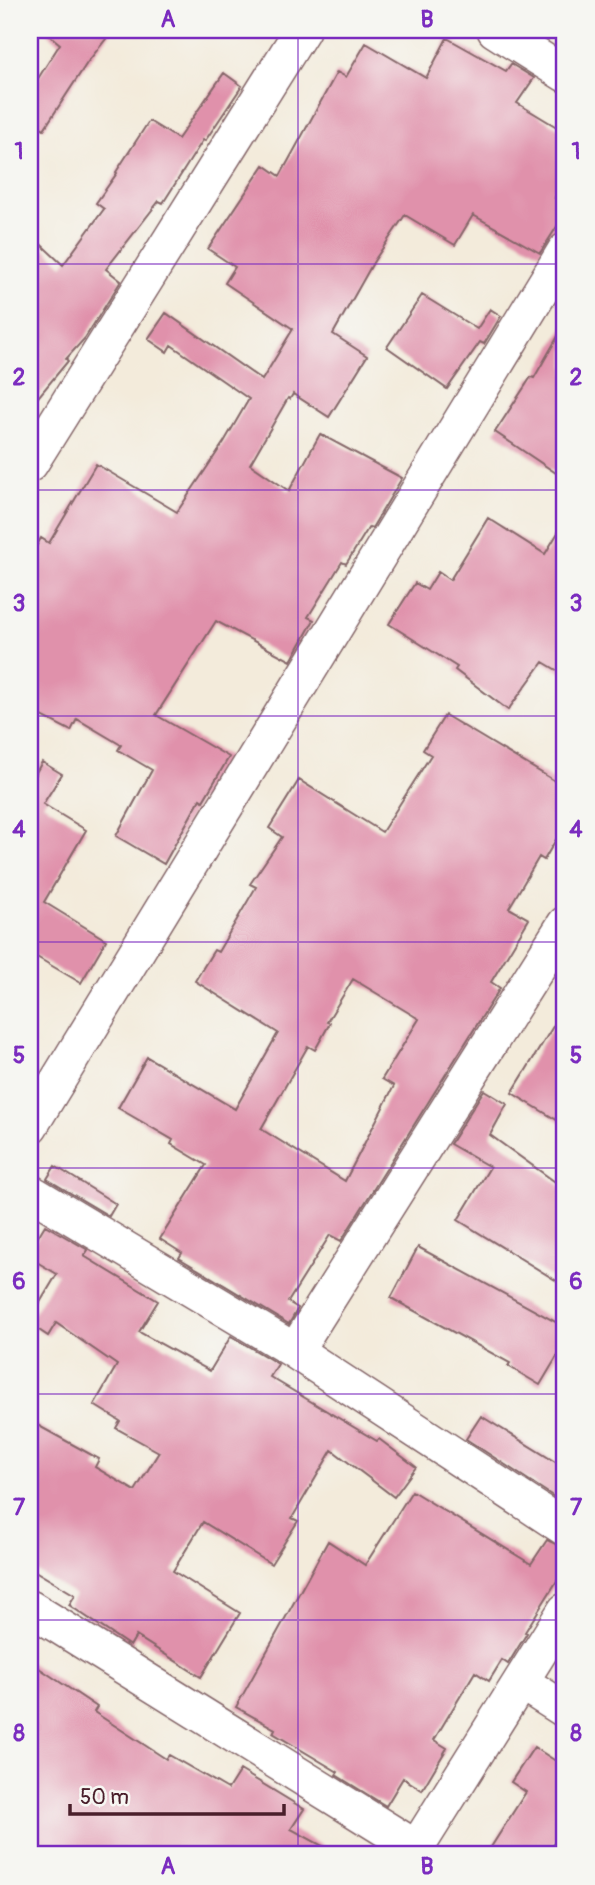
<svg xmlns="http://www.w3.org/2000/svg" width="595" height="1885" font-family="Pangolin,sans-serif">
  <rect width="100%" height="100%" fill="#f6f6f2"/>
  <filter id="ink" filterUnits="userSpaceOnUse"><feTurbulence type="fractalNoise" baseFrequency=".0143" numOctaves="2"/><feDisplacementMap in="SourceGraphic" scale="14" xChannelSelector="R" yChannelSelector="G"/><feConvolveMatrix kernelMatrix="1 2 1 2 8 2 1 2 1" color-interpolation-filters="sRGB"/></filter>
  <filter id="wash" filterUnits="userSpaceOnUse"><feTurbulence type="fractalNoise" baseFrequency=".00686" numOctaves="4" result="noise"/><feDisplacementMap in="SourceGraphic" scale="28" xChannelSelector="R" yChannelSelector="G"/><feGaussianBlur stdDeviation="1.57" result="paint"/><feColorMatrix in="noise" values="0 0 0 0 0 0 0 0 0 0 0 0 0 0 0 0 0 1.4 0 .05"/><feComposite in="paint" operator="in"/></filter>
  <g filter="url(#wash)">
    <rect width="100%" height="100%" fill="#f3ebdb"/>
    <g id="blocks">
      <path fill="#e091ab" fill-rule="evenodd" d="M 43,30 L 113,30 L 87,63 L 44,129 L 30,119 L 30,91 L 60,44 Z
        M 447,38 L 506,71 L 511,64 L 534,78 L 517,103 L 565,132 L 565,179 L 555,198 L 565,204 L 565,214 L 540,253 L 473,215 L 455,245 L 405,215 L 374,261 L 333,334 L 367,356 L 329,417 L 293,394 L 290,399 L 288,398 L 250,464 L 289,491 L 320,434 L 402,478 L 372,528 L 369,527 L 346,564 L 342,562 L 308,617 L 314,620 L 291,661 L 216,621 L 156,715 L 229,757 L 203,801 L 200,799 L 164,864 L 116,836 L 152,770 L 118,750 L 121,745 L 77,719 L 71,731 L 30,710 L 30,557 L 41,538 L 49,543 L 96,464 L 177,512 L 224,442 L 249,399 L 171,345 L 167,352 L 148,339 L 166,313 L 262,380 L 293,329 L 225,283 L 235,267 L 208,249 L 264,165 L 280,176 L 337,72 L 346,77 L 366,43 L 426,78 Z
        M 224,73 L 242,86 L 205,141 L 203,140 L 163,203 L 159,201 L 106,269 L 121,281 L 85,338 L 66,359 L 68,361 L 30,407 L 30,234 L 63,265 L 104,209 L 96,203 L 117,173 L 116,172 L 149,121 L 178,139 Z
        M 422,295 L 477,329 L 490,309 L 501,316 L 484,344 L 480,342 L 447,389 L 387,347 Z
        M 565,324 L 565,479 L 495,432 L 531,377 L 534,378 Z
        M 488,518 L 545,554 L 565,521 L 565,675 L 543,662 L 508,710 L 455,670 L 457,667 L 389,624 L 415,583 L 427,590 L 438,572 L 450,580 Z
        M 445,715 L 565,787 L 565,824 L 544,860 L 539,857 L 509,908 L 529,919 L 491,982 L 500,988 L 341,1241 L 330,1235 L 288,1302 L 298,1308 L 289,1324 L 179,1258 L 182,1253 L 160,1239 L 206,1165 L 171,1144 L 173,1140 L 118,1108 L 147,1057 L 235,1109 L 278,1033 L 195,981 L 214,950 L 218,952 L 256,887 L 250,884 L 282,837 L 269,828 L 299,780 L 382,832 L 431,755 L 423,750 ZM 353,979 L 419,1019 L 382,1079 L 394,1086 L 345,1181 L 261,1129 L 308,1046 L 315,1050 L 330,1023 L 327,1022 Z
        M 42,762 L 62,774 L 43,804 L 86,830 L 44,902 L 106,940 L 81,983 L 30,953 L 30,783 Z
        M 565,1007 L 565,1125 L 512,1093 Z
        M 484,1090 L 507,1104 L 490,1135 L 565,1189 L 565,1286 L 458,1220 L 490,1167 L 450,1144 Z
        M 55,1166 L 116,1204 L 109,1216 L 47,1179 Z
        M 45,1225 L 88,1250 L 84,1256 L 158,1301 L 139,1332 L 210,1371 L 231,1336 L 278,1364 L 270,1377 L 377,1441 L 379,1439 L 416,1467 L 394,1497 L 332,1450 L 292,1518 L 298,1521 L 271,1564 L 203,1522 L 173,1571 L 240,1613 L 201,1677 L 136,1636 L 130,1646 L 69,1605 L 75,1595 L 30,1568 L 30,1421 L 99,1459 L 95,1467 L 135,1491 L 159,1452 L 116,1428 L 120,1421 L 94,1405 L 117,1365 L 56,1323 L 48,1336 L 30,1324 L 30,1319 L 57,1274 L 30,1258 L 30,1250 Z
        M 418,1247 L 565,1327 L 565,1343 L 540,1385 L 508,1366 L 510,1363 L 391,1298 Z
        M 481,1416 L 565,1468 L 565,1504 L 466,1439 Z
        M 412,1491 L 531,1564 L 547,1540 L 565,1548 L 565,1568 L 525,1632 L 527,1633 L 508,1664 L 502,1660 L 489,1681 L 475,1672 L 434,1740 L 447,1748 L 422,1790 L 403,1778 L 386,1806 L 336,1775 L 338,1772 L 273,1733 L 275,1729 L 236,1707 L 328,1541 L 365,1565 Z
        M 30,1662 L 97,1707 L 94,1712 L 166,1759 L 169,1755 L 228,1789 L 240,1770 L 304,1809 L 291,1829 L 339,1855 L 30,1855 Z
        M 534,1747 L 565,1767 L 565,1826 L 546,1855 L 486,1855 L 526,1792 L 511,1782 Z"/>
    </g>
  </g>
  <g filter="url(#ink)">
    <use href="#blocks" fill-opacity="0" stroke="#856669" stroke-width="2"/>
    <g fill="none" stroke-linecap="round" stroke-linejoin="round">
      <defs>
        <path id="street" d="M 495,30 L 565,74
          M 30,464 L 302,30
          M 30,1126 L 565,251
          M 30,1192 L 295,1351 L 565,1528
          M 295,1351 L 565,924
          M 30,1608 L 416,1848
          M 521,1682 L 565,1710
          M 412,1855 L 565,1611"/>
      </defs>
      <use href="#street" stroke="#856669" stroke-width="38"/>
      <use href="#street" stroke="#fff" stroke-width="35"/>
    </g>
  </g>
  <path fill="none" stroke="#7b2cbf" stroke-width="2" stroke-opacity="0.55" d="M 298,30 L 298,1855M 30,264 L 565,264M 30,490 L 565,490M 30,716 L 565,716M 30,942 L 565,942M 30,1168 L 565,1168M 30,1394 L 565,1394M 30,1620 L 565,1620"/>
  <rect width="595" height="1885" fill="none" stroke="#f6f6f2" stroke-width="77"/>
  <path d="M70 1804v10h214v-10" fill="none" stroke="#4a1f2b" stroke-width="3.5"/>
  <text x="80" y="1804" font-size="21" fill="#4a1f2b" stroke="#f6f6f2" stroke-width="5" paint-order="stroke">50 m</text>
  <rect x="38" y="38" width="518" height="1808" fill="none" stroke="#7b2cbf" stroke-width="2.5"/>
  <g font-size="23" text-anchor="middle" font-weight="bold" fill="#7b2cbf">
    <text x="168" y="27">A</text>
    <text x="427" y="27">B</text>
    <text x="19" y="159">1</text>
    <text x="576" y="159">1</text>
    <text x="19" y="385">2</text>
    <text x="576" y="385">2</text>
    <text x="19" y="611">3</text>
    <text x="576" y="611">3</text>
    <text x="19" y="837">4</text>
    <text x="576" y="837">4</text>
    <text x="19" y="1063">5</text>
    <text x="576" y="1063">5</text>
    <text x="19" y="1289">6</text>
    <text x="576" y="1289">6</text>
    <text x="19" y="1515">7</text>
    <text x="576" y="1515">7</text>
    <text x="19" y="1741">8</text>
    <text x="576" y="1741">8</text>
    <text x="168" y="1874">A</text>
    <text x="427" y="1874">B</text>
  </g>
</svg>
